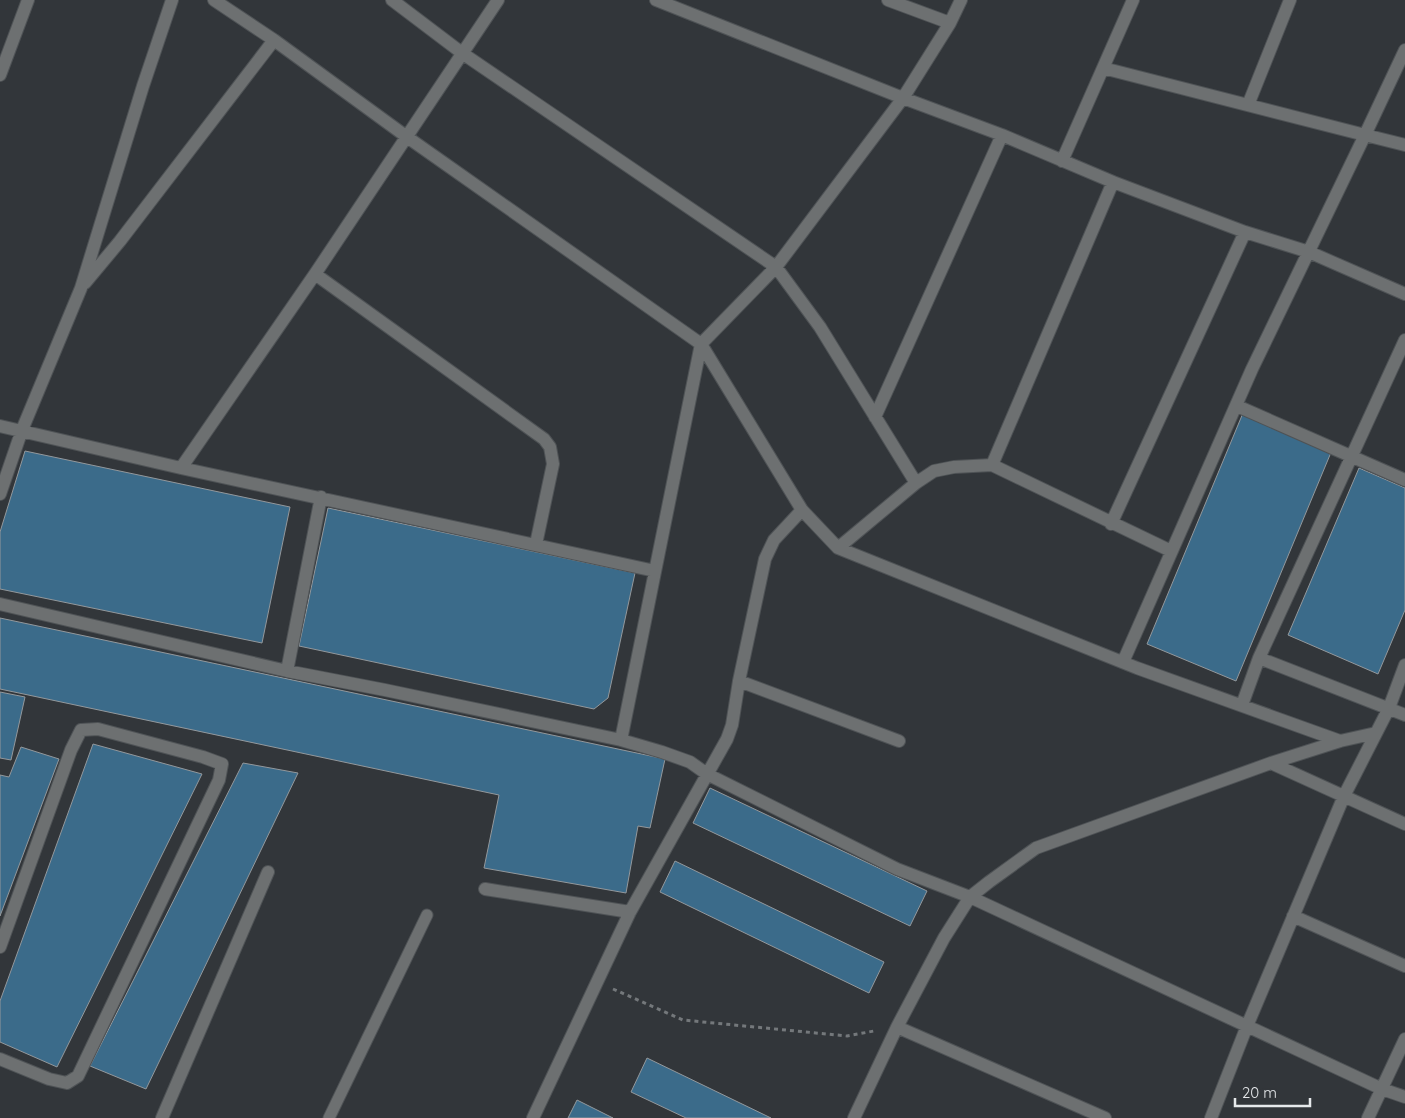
<svg xmlns="http://www.w3.org/2000/svg" width="1405" height="1118" font-family="Quicksand,sans-serif">
  <rect width="100%" height="100%" fill="#32363a"/>
  <path fill="#3b6b8a" stroke="#93989c" d="M 1243,413 L 1332,450 L 1236,681 L 1147,644 Z
    M 25,451 L 290,507 L 262,643 L 0,589 L 0,532 Z
    M 1359,468 L 1405,488 L 1405,610 L 1378,674 L 1288,635 Z
    M 328,508 L 635,573 L 608,698 L 594,709 L 299,646 Z
    M 0,618 L 665,759 L 650,828 L 638,826 L 626,893 L 484,868 L 499,795 L 0,689 Z
    M 0,692 L 25,697 L 11,760 L 0,758 Z
    M 93,744 L 202,774 L 57,1067 L 0,1042 L 0,1001 Z
    M 21,747 L 59,759 L 0,916 L 0,775 L 9,777 Z
    M 243,763 L 298,773 L 146,1089 L 90,1066 Z
    M 710,788 L 927,891 L 910,926 L 693,823 Z
    M 675,861 L 884,962 L 869,993 L 660,892 Z
    M 647,1058 L 771,1118 L 686,1118 L 631,1092 Z
    M 577,1100 L 613,1118 L 568,1118 Z"/>
  <g fill="none" stroke-linecap="round" stroke-linejoin="round">
    <defs>
      <path id="service" d="M 329,1118 L 427,915"/>
      <path id="minor" d="M 214,0 L 274,40 L 407,137 L 701,344 L 802,510 L 838,548 L 1137,668 L 1340,741
        M 392,0 L 462,53 L 776,267 L 820,327 L 916,483
        M 656,0 L 903,98 L 1002,135 L 1113,182 L 1245,232 L 1309,252 L 1405,294
        M 888,0 L 950,23
        M 1405,50 L 1365,135 L 1405,145
        M 1103,68 L 1365,135 L 1252,369 L 1123,662
        M 0,75 L 28,0
        M 1248,105 L 1290,0
        M 1062,161 L 1133,0
        M 315,274 L 544,439 L 550,447 L 553,464 L 536,544
        M 85,283 L 120,241 L 274,40
        M 1237,406 L 1405,480
        M 875,417 L 1002,135
        M 0,426 L 181,468 L 655,571
        M 992,465 L 1113,182
        M 181,468 L 315,274 L 498,0
        M 0,494 L 22,430 L 81,288 L 143,86 L 172,0
        M 1111,524 L 1245,232
        M 838,548 L 916,483 L 934,471 L 954,467 L 992,465 L 1171,551
        M 0,604 L 287,671 L 385,690 L 621,740 L 662,752 L 690,762 L 707,774 L 897,869 L 970,897 L 1382,1089 L 1405,1097
        M 1259,658 L 1405,715
        M 287,671 L 321,497
        M 739,681 L 899,741
        M 1242,705 L 1259,658 L 1405,340
        M 621,740 L 701,344 L 776,267 L 903,98 L 950,23 L 961,0
        M 1271,763 L 1405,824
        M 485,889 L 630,912
        M 1293,916 L 1405,966
        M 0,947 L 71,750 L 81,730 L 98,729 L 203,757 L 222,764 L 219,780 L 78,1076 L 67,1083 L 49,1079 L 0,1059
        M 897,1027 L 1105,1118
        M 162,1118 L 268,872
        M 533,1118 L 630,912 L 727,739 L 732,725 L 739,681 L 765,559 L 774,540 L 802,510
        M 854,1118 L 897,1027 L 944,938 L 970,897 L 989,882 L 1036,848 L 1271,763 L 1340,741 L 1376,733
        M 1211,1118 L 1247,1026 L 1344,796 L 1389,708 L 1405,665
        M 1368,1118 L 1405,1039"/>
    </defs>
    <use href="#service" stroke="#4f5356" stroke-width="13"/>
    <use href="#minor" stroke="#4f5356" stroke-width="14"/>
    <path stroke="#74787b" stroke-width="3" stroke-dasharray="4 4" stroke-linecap="butt" d="M 613,989 L 683,1020 L 847,1036 L 874,1031"/>
    <use href="#service" stroke="#6d7071" stroke-width="11"/>
    <use href="#minor" stroke="#6d7071" stroke-width="12"/>
  </g>
  <path d="M1235 1098v8h75v-8" fill="none" stroke="#e6e9eb" stroke-width="2.5"/>
  <text x="1242" y="1098" font-size="15" fill="#e6e9eb" stroke="#32363a" stroke-width="4" paint-order="stroke">20 m</text>
</svg>
